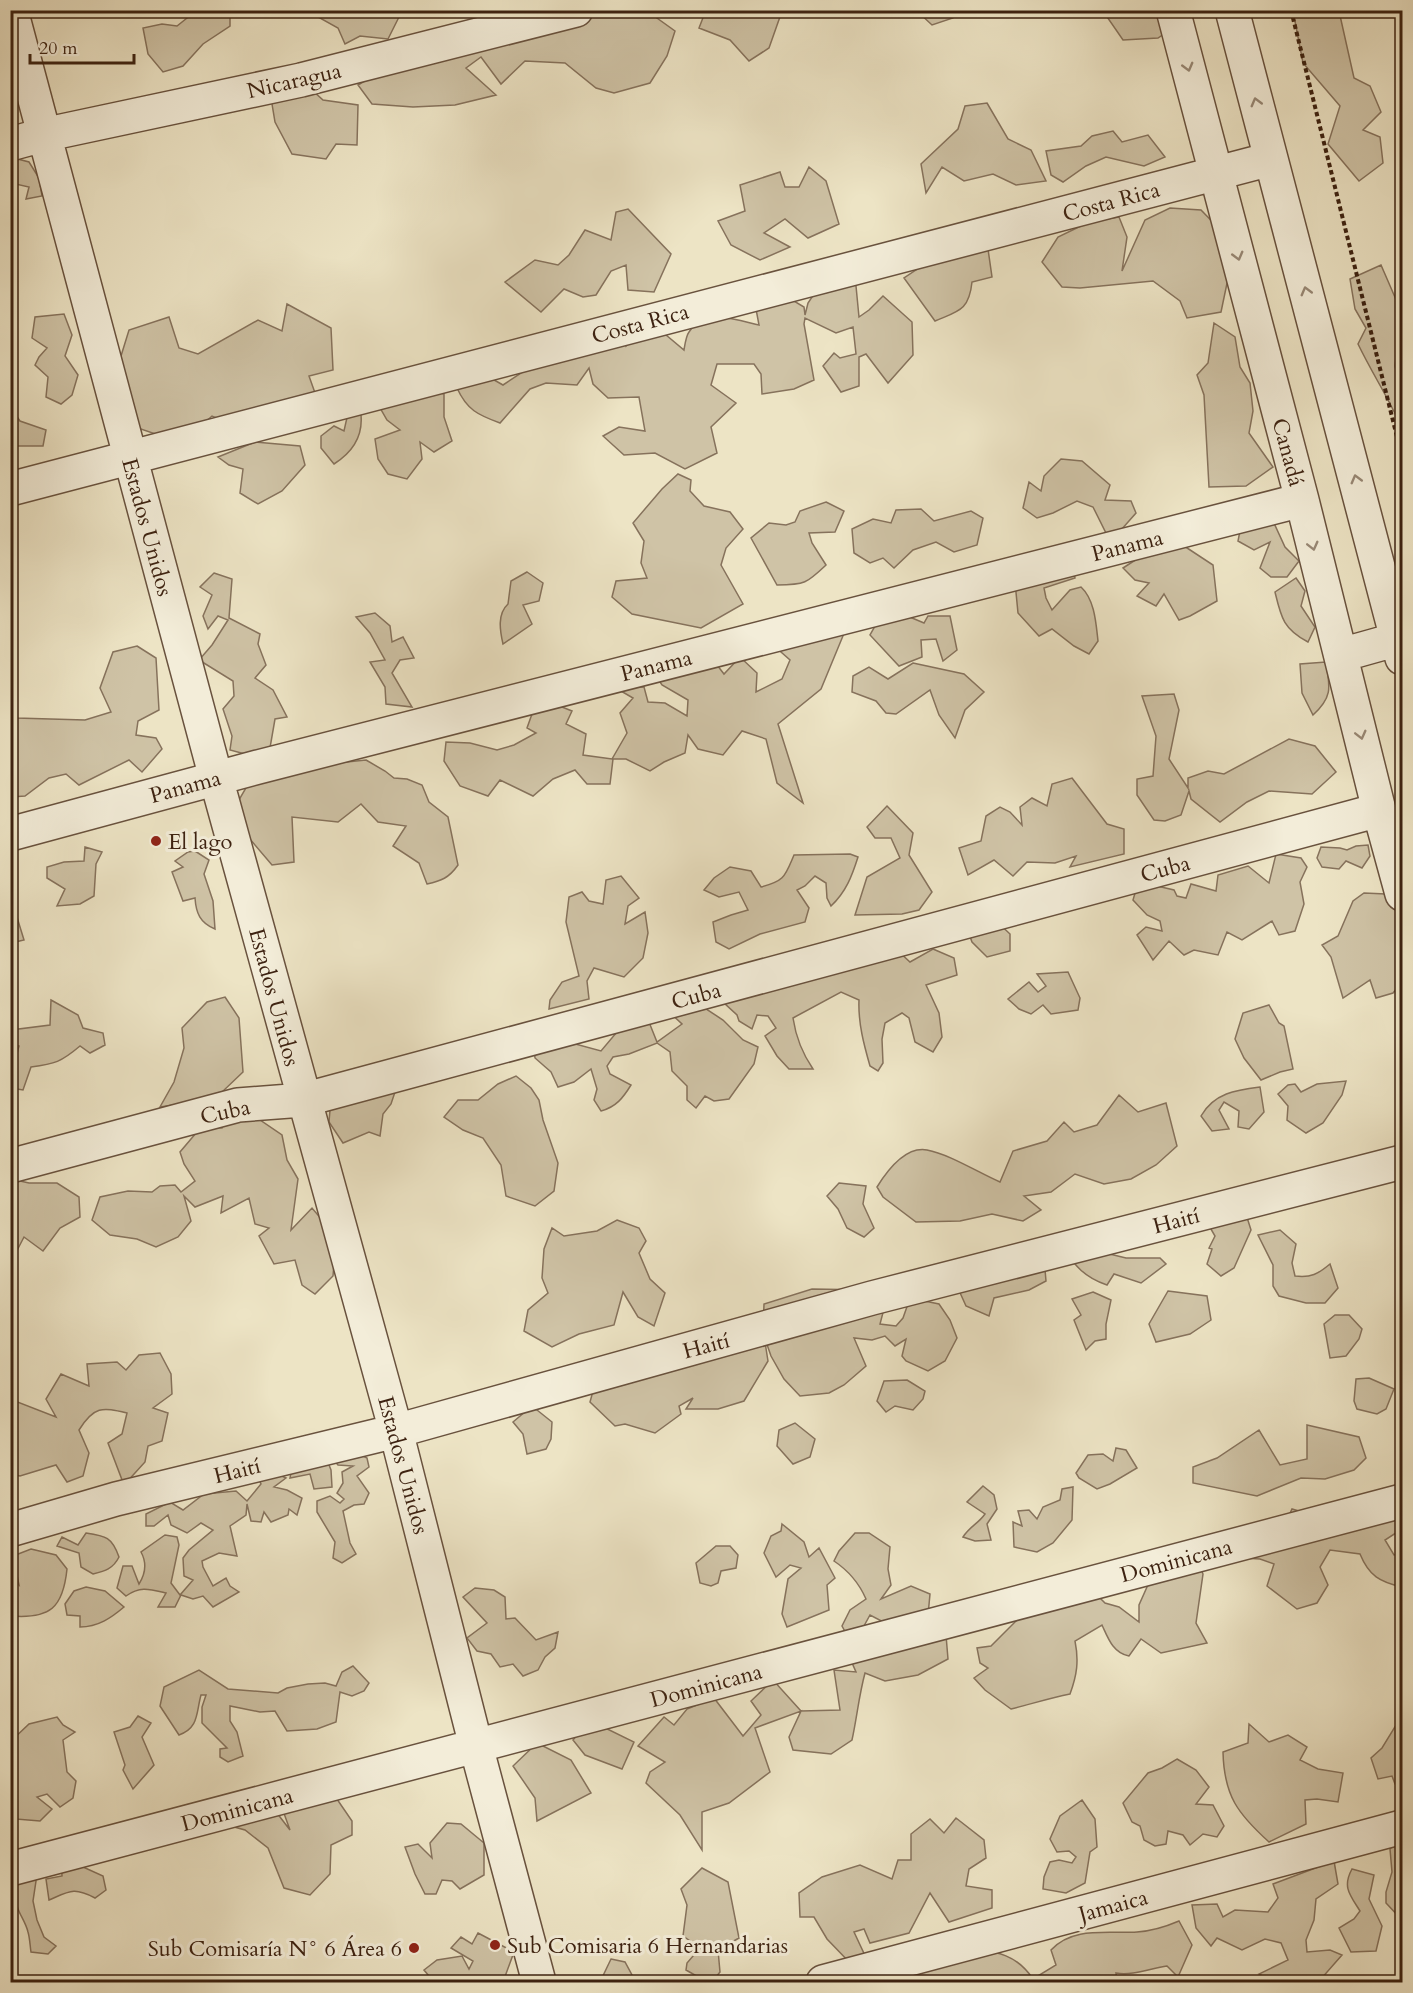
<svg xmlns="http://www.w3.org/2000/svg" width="1413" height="1993" font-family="Cardo,serif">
  <rect width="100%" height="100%" fill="#ede4c5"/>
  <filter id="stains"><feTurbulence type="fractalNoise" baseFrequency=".00333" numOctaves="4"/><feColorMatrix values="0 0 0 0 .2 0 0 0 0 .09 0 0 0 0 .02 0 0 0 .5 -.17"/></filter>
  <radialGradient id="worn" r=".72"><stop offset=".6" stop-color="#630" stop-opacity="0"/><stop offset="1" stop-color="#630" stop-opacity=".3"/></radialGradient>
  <path fill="#cfc3a6" stroke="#86725c" stroke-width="1.5" d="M 706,10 L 782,10 L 782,11 L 769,48 L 749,61 L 730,40 L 699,28 Z
    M 179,11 L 230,11 L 230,26 L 203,44 L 183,66 L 163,72 L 148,54 L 143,28 L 162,24 L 177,26 L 192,14 L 182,14 Z
    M 313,11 L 408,11 L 400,15 L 388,39 L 360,36 L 345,44 L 338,28 L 318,17 Z
    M 485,11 L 647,11 L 675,31 L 667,56 L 650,83 L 614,93 L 596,88 L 565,63 L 525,61 L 501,84 L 481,57 L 466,68 L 496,95 L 455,105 L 413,107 L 372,104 L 358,85 L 414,51 L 471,37 Z
    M 917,11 L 957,11 L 953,18 L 932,25 Z
    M 1103,11 L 1173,11 L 1177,25 L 1158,38 L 1123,40 Z
    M 1293,11 L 1339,11 L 1354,78 L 1370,86 L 1381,112 L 1363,130 L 1380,137 L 1383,163 L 1359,181 L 1328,144 L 1340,106 L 1303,63 Z
    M 301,80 L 323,100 L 358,105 L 357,145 L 336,144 L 326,159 L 292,154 L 275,122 L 271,98 Z
    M 987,103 L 1008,139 L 1031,150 L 1046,181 L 1016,185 L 993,174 L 964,181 L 942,167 L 926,193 L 921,164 L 958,129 L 965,106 Z
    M 1113,131 L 1122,142 L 1148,135 L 1165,157 L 1144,166 L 1106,157 L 1086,166 L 1063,182 L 1051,175 L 1046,151 L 1081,146 L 1092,136 Z
    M 10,157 L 29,162 L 39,178 L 42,196 L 26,199 L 29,187 L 11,183 Z
    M 809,167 L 826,181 L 839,224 L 808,238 L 785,219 L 764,233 L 790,247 L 760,260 L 731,245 L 718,221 L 745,211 L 740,185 L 780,172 L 785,187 L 799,187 Z
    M 1170,208 L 1201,210 L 1235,245 L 1221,312 L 1187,318 L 1180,301 L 1153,281 L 1080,288 L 1062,287 L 1042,262 L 1058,237 L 1089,222 L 1119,217 L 1127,237 L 1122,271 L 1145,220 Z
    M 628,209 L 671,254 L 654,292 L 628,290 L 626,265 L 611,271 L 596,295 L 583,297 L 564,289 L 541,312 L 505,282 L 535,260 L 558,265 L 569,255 L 585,230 L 611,240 L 616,212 Z
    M 988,249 L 992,277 L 972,282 C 969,311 958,311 935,321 L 904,278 L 934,258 Z
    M 1381,265 L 1401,311 L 1395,366 L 1402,393 L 1402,428 C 1389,399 1372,373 1358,344 L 1366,328 L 1355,309 L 1350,279 Z
    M 851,281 L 856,286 L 859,317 L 869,310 L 883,296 L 912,322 L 913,355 L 888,383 L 866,354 L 859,357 L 859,386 L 841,392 L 823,366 L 834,353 L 840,358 L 856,354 L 853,327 L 836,333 L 805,318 L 804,324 L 814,380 L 794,389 L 762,394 L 761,374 L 754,364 L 717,364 L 711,385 L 736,403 L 711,427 L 717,453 L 685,469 L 655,453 L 624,455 L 603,436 L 619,427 L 645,431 L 639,397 L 608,398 L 593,384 L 589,368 L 577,385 L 546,383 L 530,389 L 500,423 C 478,415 467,410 457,388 L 482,373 L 503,385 L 568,342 L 621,329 L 626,346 L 635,336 L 666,335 L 684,350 C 685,344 686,336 689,332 C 705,308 737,320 759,325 L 756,309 L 789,298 L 804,307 L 805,315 L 808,303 L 818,288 L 826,293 Z
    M 287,304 L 331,328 L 333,370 L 309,376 L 320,407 L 241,428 L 212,416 L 182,443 L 120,422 L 109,382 L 121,356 L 129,330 L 169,317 L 179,348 L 198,354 L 258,320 L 282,331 Z
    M 64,314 L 72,335 L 65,356 L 78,375 L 72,395 L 61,404 L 46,397 L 48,377 L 35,365 L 39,357 L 47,348 L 32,338 L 35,317 Z
    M 1214,323 L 1235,337 L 1240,367 L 1250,383 L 1253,411 L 1249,433 L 1273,467 L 1246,486 L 1209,487 L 1204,395 L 1197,375 L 1208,363 Z
    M 426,387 L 444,394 L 444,417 L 452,441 L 434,452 L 420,442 L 422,459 L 407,479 L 388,474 L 378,459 L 375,439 L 400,430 L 387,420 L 379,406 Z
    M 11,408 L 20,421 L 46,430 L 43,446 L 11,446 Z
    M 348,413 L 361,415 C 363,437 353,452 334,464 L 321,448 L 321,436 L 334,426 L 344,431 Z
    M 255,442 L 300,446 L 305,465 L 282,491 L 258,504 L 240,493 L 243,469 L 229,465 L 218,457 Z
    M 1061,459 L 1082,461 L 1110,485 L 1105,500 L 1131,501 L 1136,513 L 1121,530 L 1109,539 L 1093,507 L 1077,501 L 1053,513 L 1037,518 L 1023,508 L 1029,482 L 1041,491 L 1044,476 Z
    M 678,474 L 691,480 L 690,491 L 704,506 L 730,512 L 743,529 L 726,548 L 721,565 L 743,604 L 701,628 L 632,614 L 612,597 L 616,581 L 647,578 L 641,563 L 644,541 L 633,523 L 662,489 Z
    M 826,502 L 844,511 L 835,532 L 809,533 L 812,543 L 826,565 C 807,583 805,585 777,585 L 751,538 L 769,523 L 786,525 L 795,522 L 800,511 Z
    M 921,509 L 934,521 L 971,511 L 983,518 L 977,545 L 954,552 L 936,542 L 913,550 L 894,568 L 883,558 L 870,563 L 854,553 L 852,529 L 873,519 L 891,523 L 896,510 Z
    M 1243,515 L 1273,521 L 1285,547 L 1299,561 L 1287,577 L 1271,577 L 1260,568 L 1270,542 L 1254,550 L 1238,541 Z
    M 1178,542 L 1213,565 L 1217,601 L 1190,616 L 1179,620 L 1164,594 L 1156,606 L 1137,596 L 1149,583 L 1135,580 L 1123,568 L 1140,557 Z
    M 1073,567 L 1075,578 L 1044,588 L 1046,598 L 1052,610 L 1070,590 L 1081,587 C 1095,600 1096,624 1098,641 L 1089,654 L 1074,646 L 1052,629 L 1039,636 L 1018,613 L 1015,582 Z
    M 527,572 L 543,583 L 539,601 L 523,605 L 532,624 L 503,644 C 500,631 497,614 508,604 L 511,581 Z
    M 214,573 L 232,579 L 229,618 L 260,634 L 258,644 L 266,665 L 255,678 L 273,690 L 287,717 L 275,719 L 270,748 L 245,754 L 230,750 L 232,736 L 223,709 L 234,696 L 233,681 L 199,660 L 212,645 L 228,620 L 218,616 L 208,629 L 203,616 L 212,595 L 200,587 Z
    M 1296,578 L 1305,591 L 1301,606 L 1315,627 L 1308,642 C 1283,629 1281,617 1275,592 Z
    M 886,607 L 924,623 L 928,616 L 950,616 L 957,650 L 943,661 L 936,639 L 921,640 L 922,657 L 899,666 L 870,635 Z
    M 375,613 L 390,626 L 392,642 L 403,637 L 414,658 L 400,660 L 392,673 L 412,707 L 386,704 L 385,687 L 370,662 L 385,660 L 370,633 L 356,617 Z
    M 845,631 L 821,689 L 778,724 L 803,803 L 777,783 L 766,739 L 742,731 L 723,755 L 698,749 L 688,735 L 685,753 L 664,762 L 650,771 L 626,759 L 613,759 L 610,784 L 587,784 L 575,770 L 553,779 L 533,796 L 500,780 L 488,796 L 460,786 L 444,761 L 446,742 L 470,743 L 497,750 L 514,745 L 536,733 L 527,728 L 532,714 L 547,701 L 572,711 L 566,724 L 586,734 L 583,755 L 612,759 L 627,733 L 620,713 L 633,698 L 614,687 L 644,687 L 648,702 L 665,703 L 687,716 L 688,700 L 662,685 L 650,667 L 707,652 L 724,674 L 740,657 L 757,673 L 756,692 L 782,679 L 790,660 L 773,645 Z
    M 137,646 L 156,658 L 159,710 L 138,721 L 136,735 L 156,738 L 162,749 L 142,772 L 129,760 L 79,785 L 66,774 L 49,778 L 25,796 L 11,797 L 11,714 L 16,718 L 85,720 L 111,712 L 100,688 L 113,652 Z
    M 1326,662 C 1330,687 1333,697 1313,715 L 1302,693 L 1300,664 Z
    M 913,663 L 964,674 L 984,692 L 965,710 L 955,738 L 939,715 L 930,690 L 896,714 L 886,713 L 876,701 L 852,692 L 853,676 L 869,667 L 888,679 Z
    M 1174,694 L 1179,710 L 1169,759 L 1188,788 L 1188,778 L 1208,771 L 1224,774 L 1289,739 L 1315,746 L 1336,772 L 1312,794 L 1269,791 L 1247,802 L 1220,822 L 1191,799 L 1189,791 L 1181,815 L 1165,821 L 1154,820 L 1137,795 L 1137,779 L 1153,776 L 1156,736 L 1142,696 Z
    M 366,760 L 385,771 L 394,778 L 407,779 L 422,785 L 429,802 L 448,817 L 458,865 C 449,878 441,881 427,884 L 419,863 L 393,846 L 406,826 L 378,822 L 361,804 L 338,822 L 292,817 L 294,862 L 272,865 L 249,838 L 236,805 L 258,767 L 337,763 Z
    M 1072,778 L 1107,824 L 1124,829 L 1124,854 L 1070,867 L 1076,856 L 1055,863 L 1027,862 L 1013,876 L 994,860 L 968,875 L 959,848 L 981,841 L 986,816 L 1000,807 L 1010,812 L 1022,825 L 1020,807 L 1032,798 L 1047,806 L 1052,784 Z
    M 887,806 L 913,833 L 909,855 L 932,892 L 919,910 L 902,914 L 855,915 L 867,877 L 900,858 L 891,838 L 875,838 L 867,827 Z
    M 1368,845 L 1370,856 L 1362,868 L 1346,861 L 1339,869 L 1322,867 L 1317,858 L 1321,847 L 1340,848 L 1347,850 L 1356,846 Z
    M 85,847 L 102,852 L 96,864 L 94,896 L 80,904 L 57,906 L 65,889 L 47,878 L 47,867 L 64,862 L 84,861 Z
    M 195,851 L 209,860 L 204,874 L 213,901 L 215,929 C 200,923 196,913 195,898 L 183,901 L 172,872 L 183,867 L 175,861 L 188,852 Z
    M 850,854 L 858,857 C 852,876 846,892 831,906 L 827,898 L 826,883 L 815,876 L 805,886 L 797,890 L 809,908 L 805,922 L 760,934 L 729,949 L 716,942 L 713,922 L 731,915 L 748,910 L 739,892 L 719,897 L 704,890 L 714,878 L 730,867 L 751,871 L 761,887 C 785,881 785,876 794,855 Z
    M 1276,854 L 1301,858 L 1307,867 L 1300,882 L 1304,904 L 1295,931 L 1279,935 L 1272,921 L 1242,940 L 1227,932 L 1218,955 L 1194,950 L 1184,955 L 1169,941 L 1153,960 L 1137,935 L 1146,927 L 1162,931 L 1160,921 L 1147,915 L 1133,900 L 1135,893 L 1157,886 L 1174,890 L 1177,896 L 1186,898 L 1191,884 L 1216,891 L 1218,875 L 1248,866 L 1269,883 Z
    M 621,876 L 639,898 L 628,906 L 625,924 L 645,912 L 648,933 L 643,958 L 624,977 L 594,968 L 587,981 L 589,999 L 549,1009 L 550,1000 L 562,982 L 579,976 L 566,922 L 569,897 L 582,892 L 589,901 L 603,904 L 606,880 Z
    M 1364,893 L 1386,894 L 1399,900 L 1402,910 L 1402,982 L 1393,993 L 1376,998 L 1370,980 L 1343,998 L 1331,957 L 1322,945 L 1338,936 L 1353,901 Z
    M 12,901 L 24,940 L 11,943 L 10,902 Z
    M 993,918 L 1010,934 L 1010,951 L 987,957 L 972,942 L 968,931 Z
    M 933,949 L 954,958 L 957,975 L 926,985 L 939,1013 L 942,1037 L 933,1052 L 915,1042 L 909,1018 L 902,1013 L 885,1023 L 882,1039 L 883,1063 L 878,1071 L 870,1066 C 864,1045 858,1023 859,1000 L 841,992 L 793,1018 C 796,1038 802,1053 813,1069 L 789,1069 L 777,1056 L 765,1036 L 776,1028 L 768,1016 L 757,1015 L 752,1029 L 739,1021 L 737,1015 L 723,1002 L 897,950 L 910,962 Z
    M 1068,972 L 1080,998 L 1078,1010 L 1051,1014 L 1043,1005 L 1031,1014 L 1019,1009 L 1008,999 L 1029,982 L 1038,992 L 1046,986 L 1037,974 Z
    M 688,994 L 706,1009 L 723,1020 L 743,1040 L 758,1047 L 754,1064 L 729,1099 L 714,1101 L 705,1096 L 696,1108 L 687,1100 L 687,1086 L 672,1071 L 670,1052 L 657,1043 L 629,1054 L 613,1057 L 607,1066 L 610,1074 L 631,1085 C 623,1098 616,1107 601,1111 L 594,1100 L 597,1089 L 591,1069 L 574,1082 L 558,1087 L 551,1072 L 535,1058 L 534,1049 L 568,1042 L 601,1051 L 633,1013 L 647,1017 L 657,1042 L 682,1024 L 666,1009 Z
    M 225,997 L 239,1018 L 243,1072 L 222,1092 L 219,1110 L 187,1103 L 160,1107 L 174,1082 L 184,1048 L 182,1028 L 207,1002 Z
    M 51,1000 L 78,1015 L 83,1028 L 103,1033 L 105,1045 L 90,1053 L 80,1046 C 61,1062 55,1064 31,1067 L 23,1090 L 11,1088 L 11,1054 L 16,1057 L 19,1046 L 12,1044 L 11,1030 L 50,1025 Z
    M 1269,1005 L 1279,1023 L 1284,1026 L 1293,1069 L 1280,1072 L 1261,1080 L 1244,1058 L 1235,1039 L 1243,1013 Z
    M 516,1076 L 531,1088 L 539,1100 L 543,1120 L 558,1163 L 554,1191 L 535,1206 L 506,1196 L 501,1165 L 483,1138 L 463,1130 L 444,1117 L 458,1100 L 478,1100 L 498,1084 Z
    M 1346,1081 L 1342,1095 L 1323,1123 L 1306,1133 L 1287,1120 L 1288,1106 L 1278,1094 L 1288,1085 L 1295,1084 L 1301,1092 L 1317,1084 Z
    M 1260,1087 L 1264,1112 L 1249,1129 L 1238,1127 L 1239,1111 L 1224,1102 L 1219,1110 L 1229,1129 L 1212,1131 L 1201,1116 C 1214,1093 1236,1090 1260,1087 Z
    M 396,1089 L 391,1104 L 383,1114 L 380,1136 L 369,1132 L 343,1143 L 329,1122 L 331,1098 Z
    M 1119,1095 L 1138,1112 L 1166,1103 L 1177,1146 L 1156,1165 L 1131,1179 L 1104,1184 L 1075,1174 L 1051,1192 L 1024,1196 L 1041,1210 L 1023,1221 L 992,1214 L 960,1221 L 916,1222 L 883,1197 L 877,1187 C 887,1171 905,1146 927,1150 C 949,1154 979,1173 1000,1182 L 1013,1151 L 1047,1141 L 1064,1122 L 1074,1132 L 1097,1125 Z
    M 238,1105 L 282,1135 L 287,1160 L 298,1179 L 291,1230 L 312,1208 L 329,1228 L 335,1252 L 333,1276 L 315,1294 L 302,1285 L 295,1260 L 274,1264 L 259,1236 L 269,1228 L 255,1224 L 249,1198 L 221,1213 L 223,1196 L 195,1207 L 184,1196 L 191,1221 L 178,1237 L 156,1247 L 137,1239 L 110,1235 L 92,1220 L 100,1197 L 128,1191 L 152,1192 L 160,1186 L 175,1185 L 181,1192 L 195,1181 L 184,1164 L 180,1152 L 202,1126 L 222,1128 L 223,1121 Z
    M 11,1179 L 29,1183 L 57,1183 L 79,1197 L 80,1217 L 60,1228 L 43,1251 L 24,1237 L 11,1262 Z
    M 839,1183 L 866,1186 L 863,1204 L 874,1228 L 864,1237 L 847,1228 L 838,1209 L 827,1196 Z
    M 1245,1211 L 1251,1230 L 1234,1268 L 1221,1276 L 1207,1264 L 1212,1249 L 1209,1248 L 1215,1236 L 1204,1217 Z
    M 617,1220 L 639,1228 L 646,1241 L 639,1253 L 650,1279 L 665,1293 L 654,1326 L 638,1317 L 623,1292 L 614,1325 L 579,1334 L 552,1347 L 524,1331 L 528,1310 L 548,1293 L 542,1278 L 544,1249 L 552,1228 L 564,1236 L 597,1231 Z
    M 1280,1230 L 1296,1244 L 1292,1263 L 1295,1276 C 1311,1278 1318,1274 1330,1264 L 1338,1288 L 1325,1303 L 1306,1303 L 1279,1296 L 1273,1286 L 1273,1265 L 1258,1235 Z
    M 1060,1245 L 1089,1249 L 1126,1258 L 1160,1258 L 1166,1264 L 1141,1283 L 1114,1274 L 1107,1285 C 1083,1277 1075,1265 1060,1245 Z
    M 1044,1258 L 1046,1281 L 1029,1290 L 994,1298 L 989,1316 L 966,1306 L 957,1286 Z
    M 812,1289 L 870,1290 L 886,1301 L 880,1324 L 896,1326 L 903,1318 L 910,1298 L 939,1304 L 950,1320 L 957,1338 L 945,1361 L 928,1371 L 906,1361 L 902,1356 L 906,1339 L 895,1346 L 885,1336 L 872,1340 L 854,1338 L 866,1366 L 844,1385 L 829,1393 L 800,1396 L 784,1379 L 771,1356 L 764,1336 L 768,1361 L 744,1401 L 718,1409 L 686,1409 L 693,1398 L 679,1406 L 681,1414 L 655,1433 L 625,1424 L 615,1426 L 590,1402 L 599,1369 L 763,1330 L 764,1304 Z
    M 1168,1291 L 1207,1296 L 1211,1320 L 1190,1334 L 1156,1342 L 1149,1324 Z
    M 1093,1292 L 1111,1300 L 1106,1324 L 1106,1339 L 1095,1341 L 1086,1350 L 1074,1320 L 1081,1315 L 1072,1299 Z
    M 1335,1315 L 1349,1315 L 1362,1329 L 1359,1339 L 1346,1356 L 1330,1358 L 1324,1324 Z
    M 160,1353 L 171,1374 L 172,1394 L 153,1408 L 168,1413 L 162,1441 L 148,1446 L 145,1462 L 124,1485 L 108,1443 L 122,1434 L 127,1413 C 102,1407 94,1406 79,1430 L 89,1453 L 83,1476 L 67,1482 L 56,1465 L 20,1476 L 11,1474 L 10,1399 L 56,1417 L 46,1399 L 61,1374 L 89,1386 L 87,1364 L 117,1362 L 126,1370 L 139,1355 Z
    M 1369,1378 L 1394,1389 L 1386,1409 L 1377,1414 L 1357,1409 L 1354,1401 L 1356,1379 Z
    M 907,1380 L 925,1391 L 923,1399 L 913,1410 L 895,1406 L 886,1412 L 877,1401 L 884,1381 Z
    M 532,1406 L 552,1422 L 551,1439 L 546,1449 L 527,1454 L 523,1434 L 513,1422 Z
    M 795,1423 L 815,1439 L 810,1457 L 793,1464 L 777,1446 L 779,1430 Z
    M 1307,1425 L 1359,1437 L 1366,1458 L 1354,1470 L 1325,1479 L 1301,1478 L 1257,1496 L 1193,1483 L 1193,1467 L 1217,1458 L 1259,1430 L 1280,1465 L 1307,1459 Z
    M 347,1448 L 367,1458 L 369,1467 L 357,1476 L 369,1493 L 364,1504 L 354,1505 L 343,1511 L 350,1543 L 356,1554 L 342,1563 L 333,1558 L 335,1542 L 317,1512 L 317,1501 L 330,1496 L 340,1503 L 344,1499 L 337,1493 L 343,1483 L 342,1472 L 353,1466 L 338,1465 L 331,1457 Z
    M 1116,1448 L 1126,1450 L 1137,1468 L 1110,1484 L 1097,1489 L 1079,1478 L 1076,1473 L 1088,1455 L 1103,1454 L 1113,1461 Z
    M 327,1460 L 331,1470 L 332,1487 L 314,1489 L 310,1474 L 290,1478 L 293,1462 Z
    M 265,1468 L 286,1478 L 274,1487 L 287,1490 L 302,1498 L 297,1515 L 289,1509 L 288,1515 L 271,1522 L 264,1512 L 261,1522 L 251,1521 L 247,1504 L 246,1515 L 230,1526 L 237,1556 L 219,1553 L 202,1561 L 203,1567 L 213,1586 L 226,1578 L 230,1586 L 239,1592 L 213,1607 L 203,1596 L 193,1599 L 181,1595 L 175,1607 L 158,1607 L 166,1593 C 149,1589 140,1586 126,1596 L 117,1588 L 123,1566 L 132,1566 L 139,1584 C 146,1573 147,1563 141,1552 L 165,1535 L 177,1537 L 179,1545 L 171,1583 L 180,1595 L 193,1580 L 184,1576 L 183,1558 L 189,1550 L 213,1530 L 201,1523 L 187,1533 L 171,1525 L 168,1515 L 154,1526 L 146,1526 L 146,1514 L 170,1502 L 183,1510 L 204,1494 L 236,1491 L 247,1501 L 261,1484 L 256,1473 Z
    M 983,1486 L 994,1495 L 997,1509 L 987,1524 L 991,1540 L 975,1541 L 963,1537 C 970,1526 978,1524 985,1514 L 967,1502 Z
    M 1073,1487 L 1072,1520 L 1053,1543 L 1037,1552 L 1014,1547 L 1013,1522 L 1022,1526 L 1018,1511 L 1029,1510 L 1037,1519 L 1043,1507 L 1060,1500 L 1062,1489 Z
    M 1402,1504 L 1402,1529 L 1385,1540 L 1394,1555 L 1402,1554 L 1402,1587 C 1380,1582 1369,1576 1360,1554 L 1330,1550 L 1320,1567 L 1328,1585 L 1317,1603 L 1297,1609 L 1267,1586 L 1274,1564 L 1260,1559 L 1242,1558 L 1280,1535 L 1292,1509 L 1329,1520 Z
    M 782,1524 L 804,1542 L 809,1557 L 819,1548 L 835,1578 L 827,1585 L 829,1610 L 787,1627 L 782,1614 L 788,1579 L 801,1568 L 790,1565 L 776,1577 L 764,1553 L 771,1536 L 781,1531 Z
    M 86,1533 C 106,1536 112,1537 119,1557 C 113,1569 105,1571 93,1574 L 81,1567 L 79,1553 L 57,1546 L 62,1537 L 78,1545 Z
    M 855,1533 L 869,1533 L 890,1547 L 888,1569 L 891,1585 L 881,1599 L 911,1586 L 930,1594 L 927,1626 L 945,1623 L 948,1659 L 918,1675 L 885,1681 L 865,1673 C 859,1695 857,1717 852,1740 L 831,1754 L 793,1750 L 789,1737 L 801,1711 L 755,1728 L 770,1772 L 729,1803 L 702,1812 L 702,1850 L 680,1815 L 646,1783 L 650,1772 L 665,1762 L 638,1746 L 664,1717 L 674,1725 L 687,1709 L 714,1698 L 743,1736 L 761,1715 L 751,1701 L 773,1680 L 801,1711 L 840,1710 L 834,1670 L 856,1672 L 849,1656 L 897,1629 L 870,1615 L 853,1646 L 842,1626 L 850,1610 L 866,1599 C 859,1583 849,1571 834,1561 L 839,1551 Z
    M 716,1546 L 730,1546 L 738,1555 L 736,1568 L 721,1571 L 718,1583 L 711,1586 L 700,1583 L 696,1563 Z
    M 31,1549 L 56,1555 L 67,1569 C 63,1608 50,1619 11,1616 L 11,1578 L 19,1585 L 13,1556 Z
    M 1198,1562 L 1203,1574 L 1196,1623 L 1207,1643 L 1161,1653 L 1141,1639 L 1129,1656 C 1113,1653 1108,1638 1102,1625 L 1075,1641 C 1079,1661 1077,1675 1070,1694 C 1050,1698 1031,1704 1011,1709 L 985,1690 L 974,1678 L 988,1668 L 980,1663 L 977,1648 L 991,1646 L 1019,1618 L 1099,1597 L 1105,1603 L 1119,1607 L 1139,1622 L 1139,1605 L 1151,1578 Z
    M 86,1587 L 105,1591 L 124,1607 C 111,1618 98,1627 80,1627 L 80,1616 L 67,1615 L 65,1604 L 74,1591 Z
    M 475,1588 L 494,1590 L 505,1597 L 506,1619 L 515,1618 L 536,1640 L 558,1632 L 555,1648 L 545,1657 L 538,1670 L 523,1676 L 513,1664 L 500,1667 L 491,1654 L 477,1651 L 467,1638 L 487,1623 L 463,1597 Z
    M 353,1666 L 369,1683 L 364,1691 L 352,1696 L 340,1692 L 336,1722 L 317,1729 L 287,1731 L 275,1711 L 260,1712 L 230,1706 L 230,1721 L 237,1732 L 243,1756 L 228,1762 L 220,1757 L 220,1749 L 227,1748 L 202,1723 L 202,1707 L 206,1695 L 201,1695 C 196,1713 199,1728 179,1735 L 160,1706 L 164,1687 L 199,1670 L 228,1689 L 278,1693 L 287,1688 L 308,1684 L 325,1683 L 336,1686 L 342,1672 Z
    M 138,1716 L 151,1723 L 142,1737 L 154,1765 L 133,1789 L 123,1770 L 125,1765 L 114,1732 L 130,1727 Z
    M 57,1717 L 63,1725 L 75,1732 L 63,1740 L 67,1772 L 76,1781 L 73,1798 L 60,1807 L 47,1794 L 37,1797 L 52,1809 L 40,1821 L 16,1819 L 11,1822 L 11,1741 L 29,1724 Z
    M 589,1720 L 634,1742 L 622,1769 L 585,1755 L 573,1740 Z
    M 1402,1723 L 1402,1787 L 1395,1784 L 1392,1776 L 1378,1779 L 1371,1758 L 1382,1748 L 1396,1725 Z
    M 1249,1724 L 1269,1742 L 1288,1735 L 1307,1747 L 1300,1760 L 1318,1769 L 1343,1773 L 1338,1802 L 1317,1799 L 1305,1800 L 1306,1824 L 1269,1842 C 1238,1814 1224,1796 1223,1752 L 1248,1743 Z
    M 537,1743 L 571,1760 L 591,1793 L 537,1821 L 535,1798 L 513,1766 Z
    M 1177,1759 L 1196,1770 L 1209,1787 L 1196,1804 L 1213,1805 L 1224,1826 L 1217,1837 L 1203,1834 L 1190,1845 L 1183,1835 L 1168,1831 L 1166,1844 L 1155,1846 L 1144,1840 L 1140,1826 L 1132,1822 L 1123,1803 L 1148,1773 L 1162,1768 Z
    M 328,1786 L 352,1821 L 352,1835 L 331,1845 L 330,1874 L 310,1895 L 284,1888 L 268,1848 L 245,1830 L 227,1825 L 270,1804 L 290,1830 L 282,1808 Z
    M 1082,1800 L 1095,1819 L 1097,1847 L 1090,1852 L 1085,1883 L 1066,1893 L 1043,1889 L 1044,1877 L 1050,1862 L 1059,1860 L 1072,1863 L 1076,1857 L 1069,1851 L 1057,1852 L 1050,1839 L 1060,1816 Z
    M 956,1818 L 984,1840 L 986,1858 L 969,1869 L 966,1886 L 992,1890 L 992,1908 L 949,1922 L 930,1893 L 909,1933 L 870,1943 L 864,1929 L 854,1932 L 868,1962 L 852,1965 L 827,1939 L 814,1917 L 800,1917 L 799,1893 L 822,1877 L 860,1865 L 892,1879 L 898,1860 L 911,1860 L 911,1834 L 930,1819 L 944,1833 Z
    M 447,1823 L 461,1824 L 484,1843 L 484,1875 L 460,1889 L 452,1881 L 442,1880 L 436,1894 L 425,1894 L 415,1874 L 405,1847 L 418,1844 L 432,1858 L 430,1843 Z
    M 1402,1835 L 1402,1920 L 1386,1903 L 1386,1892 L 1392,1872 L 1390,1849 Z
    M 61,1857 L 103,1876 L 106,1890 L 95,1898 C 74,1887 70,1891 49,1900 L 46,1879 L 62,1876 Z
    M 1334,1861 L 1338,1884 L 1316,1899 L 1314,1920 L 1306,1940 L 1307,1952 L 1330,1950 L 1342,1955 L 1320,1980 L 1321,1982 L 1272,1982 L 1259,1974 L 1288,1960 L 1281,1943 L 1265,1939 L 1242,1950 L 1217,1938 L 1211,1946 L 1196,1928 L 1192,1905 L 1217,1904 L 1223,1917 L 1235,1910 L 1268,1912 L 1278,1898 L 1273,1884 Z
    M 702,1868 L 728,1882 L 739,1938 L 718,1950 L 720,1972 L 712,1982 L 707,1982 L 686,1970 L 687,1963 L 700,1948 L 683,1936 L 687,1905 L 681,1889 Z
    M 31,1869 L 36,1881 L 33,1901 L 37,1920 L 44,1937 L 56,1946 L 48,1954 L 31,1952 C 30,1946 30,1939 28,1932 C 24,1916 13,1910 17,1890 L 11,1887 L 11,1872 Z
    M 1352,1869 L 1374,1875 L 1369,1899 L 1382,1926 L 1376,1951 L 1351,1952 L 1339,1928 L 1354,1919 L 1360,1911 C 1350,1895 1342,1887 1352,1869 Z
    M 1179,1921 L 1192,1945 L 1178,1977 L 1167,1966 C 1151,1968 1133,1976 1116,1973 L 1117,1982 L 897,1982 L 922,1971 L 957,1947 C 989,1952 1013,1949 1033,1979 L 1056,1965 L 1051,1950 C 1073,1926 1107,1934 1137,1932 C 1152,1931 1165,1927 1179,1921 Z
    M 478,1933 L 514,1952 L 503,1982 L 434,1982 L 424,1970 L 437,1960 L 462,1956 L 469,1969 L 473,1961 L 451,1948 L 461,1937 L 472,1944 Z
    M 611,1959 L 625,1962 L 632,1975 L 631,1982 L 600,1982 Z"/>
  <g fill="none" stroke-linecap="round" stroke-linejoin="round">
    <defs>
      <path id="street" d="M 11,10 L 216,778 L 396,1431 L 476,1746 L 539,1982
        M 1173,10 L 1302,500 L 1379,810 L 1402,894
        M 1232,10 L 1402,658
        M 10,144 L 43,135 L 301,80 L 576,10
        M 10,489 L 1271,159
        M 1341,655 L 1398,639
        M 10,834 L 258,767 L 1302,500
        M 10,1166 L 238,1105 L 303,1100 L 1379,810
        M 10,1530 L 116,1499 L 396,1431 L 872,1298 L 1402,1162
        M 10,1869 L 1402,1501
        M 823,1982 L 1402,1827"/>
    </defs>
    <use href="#street" stroke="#69523e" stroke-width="36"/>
    <path stroke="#3d2211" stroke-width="4" stroke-dasharray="4.5 3" stroke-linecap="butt" d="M 1291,10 L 1402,457"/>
    <use href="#street" stroke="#f3edd9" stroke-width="33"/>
  </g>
  <defs><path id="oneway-chevron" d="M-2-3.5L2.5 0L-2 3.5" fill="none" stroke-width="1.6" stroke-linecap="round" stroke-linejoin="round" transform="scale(1.5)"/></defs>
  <g stroke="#988875">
    <use href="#oneway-chevron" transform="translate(1188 67) rotate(75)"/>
    <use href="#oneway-chevron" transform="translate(1256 102) rotate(-105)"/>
    <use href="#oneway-chevron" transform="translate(1238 256) rotate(75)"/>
    <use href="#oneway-chevron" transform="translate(1306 291) rotate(-105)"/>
    <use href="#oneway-chevron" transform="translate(1356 479) rotate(-105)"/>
    <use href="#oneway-chevron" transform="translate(1313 546) rotate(76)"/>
    <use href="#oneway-chevron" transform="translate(1361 735) rotate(76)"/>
  </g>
  <g fill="#8f2418" stroke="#f3edd9" stroke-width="2">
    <circle cx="156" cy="841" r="6"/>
    <circle cx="495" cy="1945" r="6"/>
    <circle cx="414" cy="1948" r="6"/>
  </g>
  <g text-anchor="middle" stroke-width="6" stroke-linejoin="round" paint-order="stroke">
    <g font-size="22" fill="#3d2211" stroke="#f3edd9">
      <text transform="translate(294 80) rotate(-13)" y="8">Nicaragua</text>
      <text transform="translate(1111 201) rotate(-15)" y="8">Costa Rica</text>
      <text transform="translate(640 323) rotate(-15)" y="8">Costa Rica</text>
      <text transform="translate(1289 452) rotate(75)" y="8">Canadá</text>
      <text transform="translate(148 527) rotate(75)" y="8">Estados Unidos</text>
      <text transform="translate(1127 545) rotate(-14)" y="8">Panama</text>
      <text transform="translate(656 665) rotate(-14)" y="8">Panama</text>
      <text transform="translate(185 786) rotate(-15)" y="8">Panama</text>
      <text transform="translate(1165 868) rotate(-15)" y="8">Cuba</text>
      <text transform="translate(696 995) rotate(-15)" y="8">Cuba</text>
      <text transform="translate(275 997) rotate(75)" y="8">Estados Unidos</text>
      <text transform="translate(225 1111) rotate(-12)" y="8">Cuba</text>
      <text transform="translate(1176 1220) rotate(-15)" y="8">Haití</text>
      <text transform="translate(706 1345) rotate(-15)" y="8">Haití</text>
      <text transform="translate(404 1465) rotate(75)" y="8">Estados Unidos</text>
      <text transform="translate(237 1470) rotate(-14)" y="8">Haití</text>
      <text transform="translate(1176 1560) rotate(-15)" y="8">Dominicana</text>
      <text transform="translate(706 1685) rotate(-15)" y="8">Dominicana</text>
      <text transform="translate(237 1809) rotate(-15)" y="8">Dominicana</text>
      <text transform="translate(1113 1905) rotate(-15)" y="8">Jamaica</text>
    </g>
    <g font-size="22" fill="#3d2211" stroke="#f3edd9" text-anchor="start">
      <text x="168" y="849">El lago</text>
      <text x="507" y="1953">Sub Comisaria 6 Hernandarias</text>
      <text x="402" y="1956" text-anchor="end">Sub Comisaría N° 6 Área 6</text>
    </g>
  </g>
  <rect width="1413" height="1993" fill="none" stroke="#ede4c5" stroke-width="36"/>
  <rect x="12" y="12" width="1389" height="1969" fill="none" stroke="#3d2211" stroke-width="3"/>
  <rect x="18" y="18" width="1377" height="1957" fill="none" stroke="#3d2211" stroke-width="1.5"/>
  <path d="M30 54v9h104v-9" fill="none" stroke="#3d2211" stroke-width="3"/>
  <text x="39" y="54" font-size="18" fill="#3d2211" stroke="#f3edd9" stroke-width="4.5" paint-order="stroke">20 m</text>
  <rect width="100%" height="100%" filter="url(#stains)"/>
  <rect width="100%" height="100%" fill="url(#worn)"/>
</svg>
